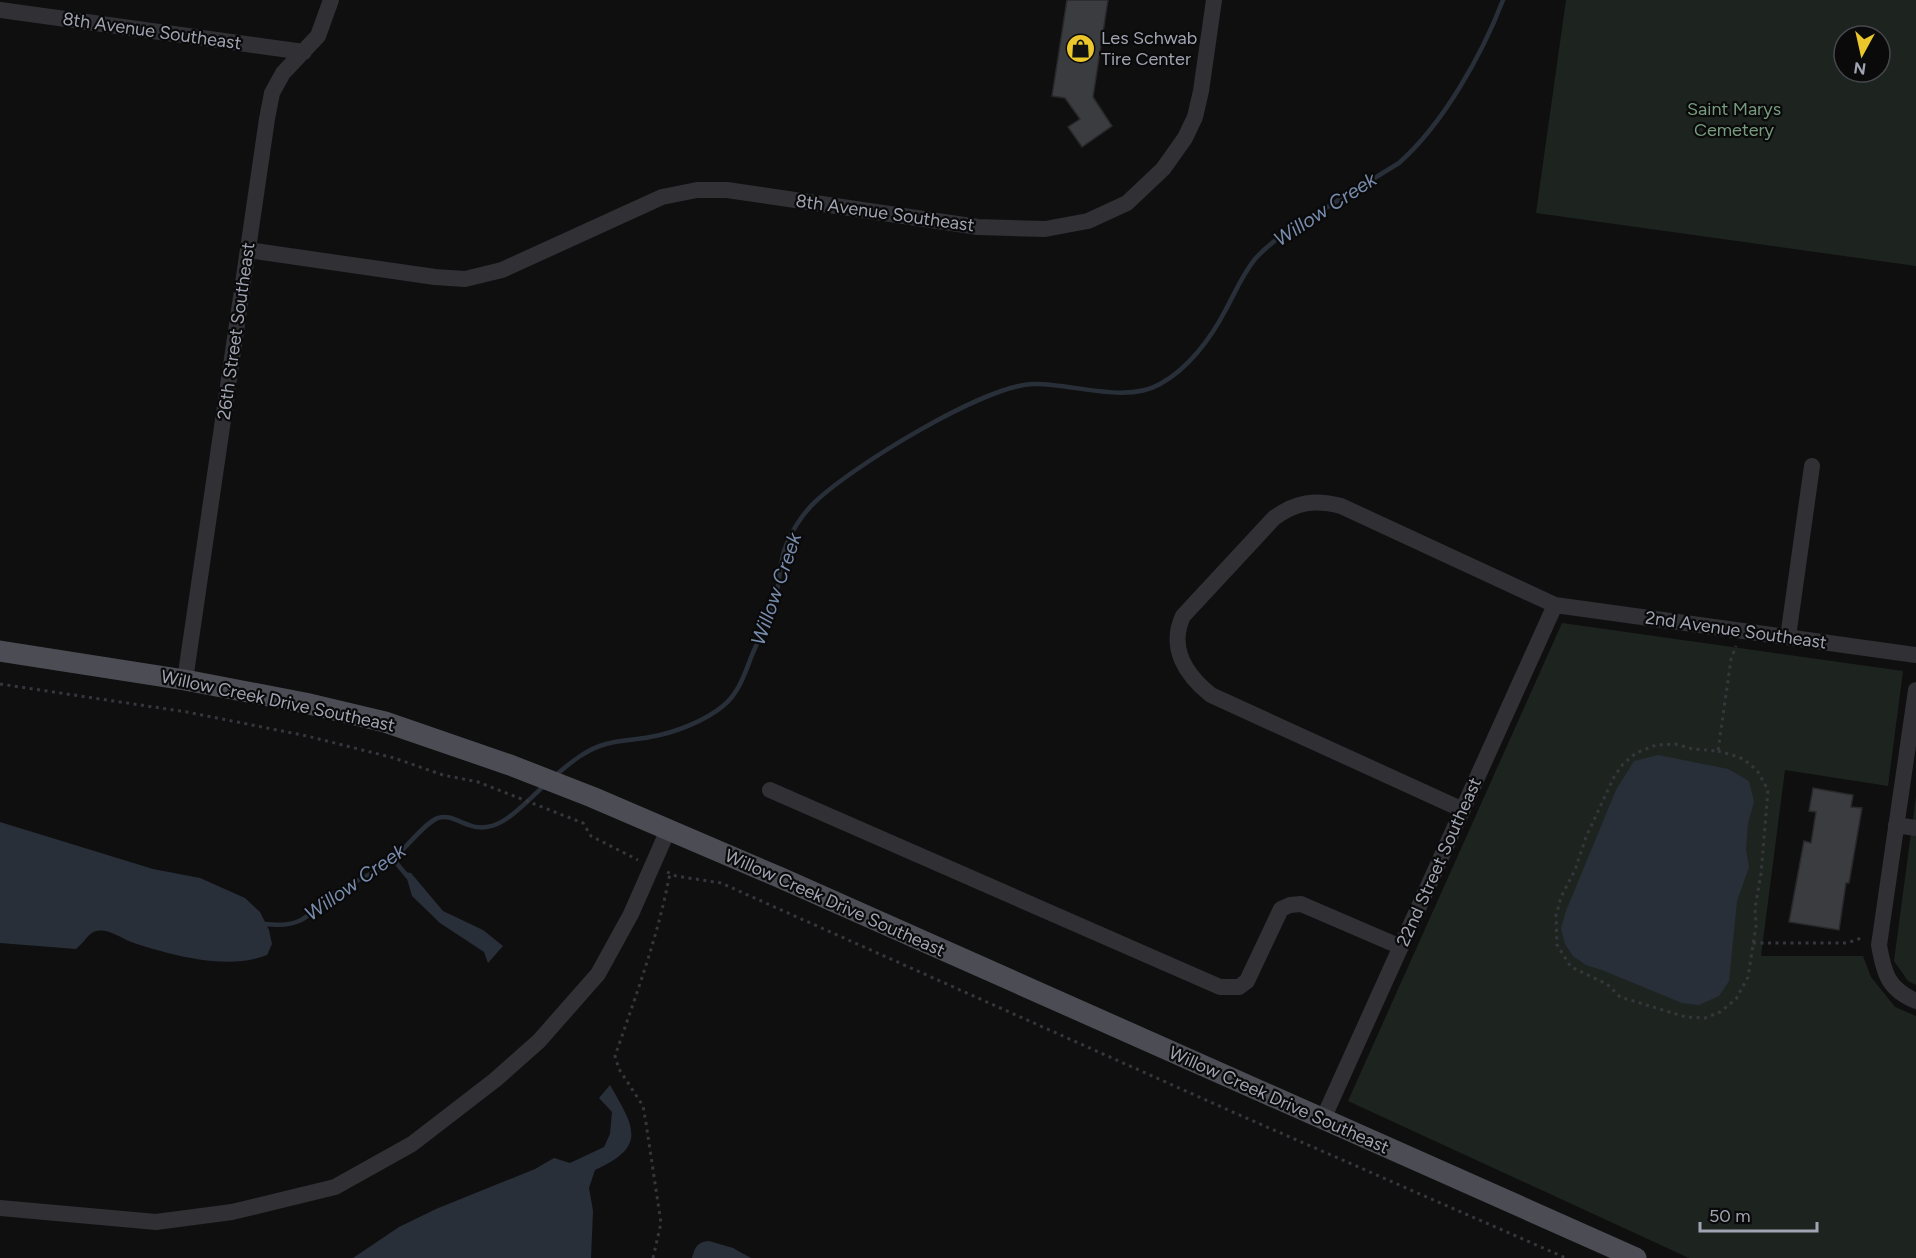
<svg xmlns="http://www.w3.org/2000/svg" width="1916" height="1258" font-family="Figtree,sans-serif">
  <rect width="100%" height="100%" fill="#0f0f10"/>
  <path fill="#1d241f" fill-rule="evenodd" d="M 1566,0 L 1916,0 L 1916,266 L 1536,213 ZM 1844,36 L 1880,36 L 1880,72 L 1844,72 Z
    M 1562,623 L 1903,671 L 1888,786 L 1785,770 L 1761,956 L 1863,956 L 1871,977 L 1895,1007 L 1916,1016 L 1916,1258 L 1689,1258 L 1348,1101 Z
    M 1916,796 L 1916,985 L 1908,981 L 1894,961 Z"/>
  <path fill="#292f38" d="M 1658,755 L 1728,769 L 1749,781 L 1754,802 L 1748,823 L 1746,850 L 1749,867 L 1737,901 L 1729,981 L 1719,996 L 1699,1005 L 1682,1003 L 1602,970 L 1586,965 L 1573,956 L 1565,944 L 1561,928 L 1566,911 L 1616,790 L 1634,761 Z
    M 0,822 L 153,869 L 200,878 L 245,898 L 260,912 L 269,930 L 272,944 L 267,955 C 228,971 170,955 131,942 C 121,938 108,928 96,931 C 88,933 83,944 76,949 L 0,943 Z
    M 405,872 L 411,873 L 443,911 L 483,930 L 503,946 L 488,963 L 484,952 L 440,923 L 412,896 Z
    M 610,1085 C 634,1127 648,1146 595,1170 L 589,1188 L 593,1211 L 591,1258 L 353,1258 L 399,1227 L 436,1209 L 535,1169 L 554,1158 L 570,1163 L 604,1147 L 610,1134 L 612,1112 L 599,1098 Z
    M 709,1241 L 733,1248 L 751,1258 L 692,1258 C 695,1247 697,1242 709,1241 Z"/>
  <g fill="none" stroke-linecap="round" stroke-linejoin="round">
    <path stroke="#292f38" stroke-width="4.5" d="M 556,775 C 571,762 587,749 606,744 C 620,740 636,740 650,737 C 674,733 705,721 723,706 C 739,693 745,673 752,655 C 759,638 768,622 774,605 C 779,587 779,569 784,551 C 790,533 802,514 816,501 C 853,466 983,386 1033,384 C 1071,383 1126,404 1160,384 C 1188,369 1211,338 1225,311 C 1235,293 1242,275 1255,259 C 1264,249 1274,241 1285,233 L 1399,163 C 1443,124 1482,55 1503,0
      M 393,859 L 408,877
      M 263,924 C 275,925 287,926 299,921 C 310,917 318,905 327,898 C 348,882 375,876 395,858 C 405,848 426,822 438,818 C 448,814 459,822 469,825 C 499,837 525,802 545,785"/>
  </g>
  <path fill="#3b3c40" stroke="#29292c" stroke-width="1.5" d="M 1067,0 L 1108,0 L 1093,97 L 1112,126 L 1082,147 L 1068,127 L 1080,119 L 1065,98 L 1052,96 Z
    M 1813,788 L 1853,795 L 1851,807 L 1862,808 L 1849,883 L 1846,883 L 1839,930 L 1789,922 L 1804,841 L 1811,843 L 1816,812 L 1809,811 Z"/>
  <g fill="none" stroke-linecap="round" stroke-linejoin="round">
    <path stroke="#36373c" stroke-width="3" stroke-dasharray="3 4.5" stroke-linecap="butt" d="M 0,684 L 187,712 L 307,736 L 394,758 L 443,775 L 478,782 L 583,823 L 591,836 L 638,860
      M 1718,751 L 1739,757 L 1750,764 L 1758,772 L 1768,790 L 1761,874 L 1755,908 L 1756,926 L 1748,977 L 1736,999 L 1720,1012 L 1705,1018 L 1686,1017 L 1620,997 L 1607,984 L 1571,967 L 1557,945 L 1556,916 L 1561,897 L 1575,870 L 1586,837 L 1614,777 L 1623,764 L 1636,753 L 1656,745 L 1675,744 L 1693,749 L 1718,751 L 1731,659 L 1736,646
      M 667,872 L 676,876 L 721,883 L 1226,1109 L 1566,1258
      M 1753,943 L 1847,943 L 1864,937
      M 653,1258 L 661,1223 L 646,1123 L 643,1106 L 619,1069 L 615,1056 C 636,995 658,937 670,873"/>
    <path stroke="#303035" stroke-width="16" d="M 0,10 L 304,52
      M 248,250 L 435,277 L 465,279 L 502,270 L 662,197 L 697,190 L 727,190 L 978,227 L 1045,229 L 1088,221 L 1127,203 L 1163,169 L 1185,138 L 1195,117 L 1201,91 L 1214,0
      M 1788,637 L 1812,466
      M 185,680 L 267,119 L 272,93 L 283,73 L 318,36 L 331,0
      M 1916,690 L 1879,945 C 1884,974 1888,989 1916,1001
      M 770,790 L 1220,987 L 1239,987 L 1247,981 L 1281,909 L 1290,905 L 1301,904 L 1401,947
      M 1463,810 L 1211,695 C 1186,675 1168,648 1183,616 L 1274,518 C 1296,502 1315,499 1341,506 L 1555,605 L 1916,655
      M 1896,825 L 1916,828
      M 1323,1119 L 1555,605
      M 0,1208 L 156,1222 L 232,1212 L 335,1187 L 412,1144 L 495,1080 L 539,1041 L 598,974 L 631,914 L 668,830"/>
    <path stroke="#4c4d54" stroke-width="21" d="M 0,651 L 185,680 L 305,703 L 385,722 L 510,765 L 592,797 L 781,878 L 1636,1258"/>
  </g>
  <defs>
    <symbol id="shop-disc" viewBox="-11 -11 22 22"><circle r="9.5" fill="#ebc72c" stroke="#0a0a0b"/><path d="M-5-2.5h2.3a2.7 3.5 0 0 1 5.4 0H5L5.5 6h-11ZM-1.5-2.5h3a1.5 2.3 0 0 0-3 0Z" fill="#111"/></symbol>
  </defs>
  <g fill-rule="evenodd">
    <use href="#shop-disc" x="1064" y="32" width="33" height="33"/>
  </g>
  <g text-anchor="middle" stroke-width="4.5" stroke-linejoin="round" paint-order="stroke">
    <g font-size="18" fill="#a0a3b1" stroke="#0a0a0b">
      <text transform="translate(152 31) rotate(8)" y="6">8th Avenue Southeast</text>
      <text transform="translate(885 213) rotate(8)" y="6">8th Avenue Southeast</text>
      <text transform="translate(236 331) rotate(-82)" y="6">26th Street Southeast</text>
      <text transform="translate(1736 630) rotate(8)" y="6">2nd Avenue Southeast</text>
      <text transform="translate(278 701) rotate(12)" y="6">Willow Creek Drive Southeast</text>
      <text transform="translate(1439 862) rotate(-66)" y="6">22nd Street Southeast</text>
      <text transform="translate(835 903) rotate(24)" y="6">Willow Creek Drive Southeast</text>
      <text transform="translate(1279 1100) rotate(24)" y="6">Willow Creek Drive Southeast</text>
    </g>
    <g font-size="18" fill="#a0a3b1" stroke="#0a0a0b" text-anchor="start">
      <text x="1101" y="44">Les Schwab<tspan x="1101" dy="21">Tire Center</tspan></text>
    </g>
    <g font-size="18" fill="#779c7f" stroke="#0a0a0b">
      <text x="1734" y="115">Saint Marys<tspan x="1734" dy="21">Cemetery</tspan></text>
    </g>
    <g font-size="20" font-style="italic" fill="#778bac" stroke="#0a0a0b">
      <text transform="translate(1325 209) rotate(-33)" y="7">Willow Creek</text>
      <text transform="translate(776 589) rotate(-71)" y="7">Willow Creek</text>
      <text transform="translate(355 882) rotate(-35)" y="7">Willow Creek</text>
    </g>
  </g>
  <g transform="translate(1862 54) rotate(188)"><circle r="28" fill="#0a0a0b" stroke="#46474d" stroke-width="1.5"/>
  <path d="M0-4.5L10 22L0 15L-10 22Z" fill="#ebc72c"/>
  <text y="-9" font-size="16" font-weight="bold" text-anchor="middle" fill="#a0a3b1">N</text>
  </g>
  <path d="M1700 1222v9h117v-9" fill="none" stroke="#a0a3b1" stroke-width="3"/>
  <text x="1709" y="1222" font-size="18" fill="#a0a3b1" stroke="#0a0a0b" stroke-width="4.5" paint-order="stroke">50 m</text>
</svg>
